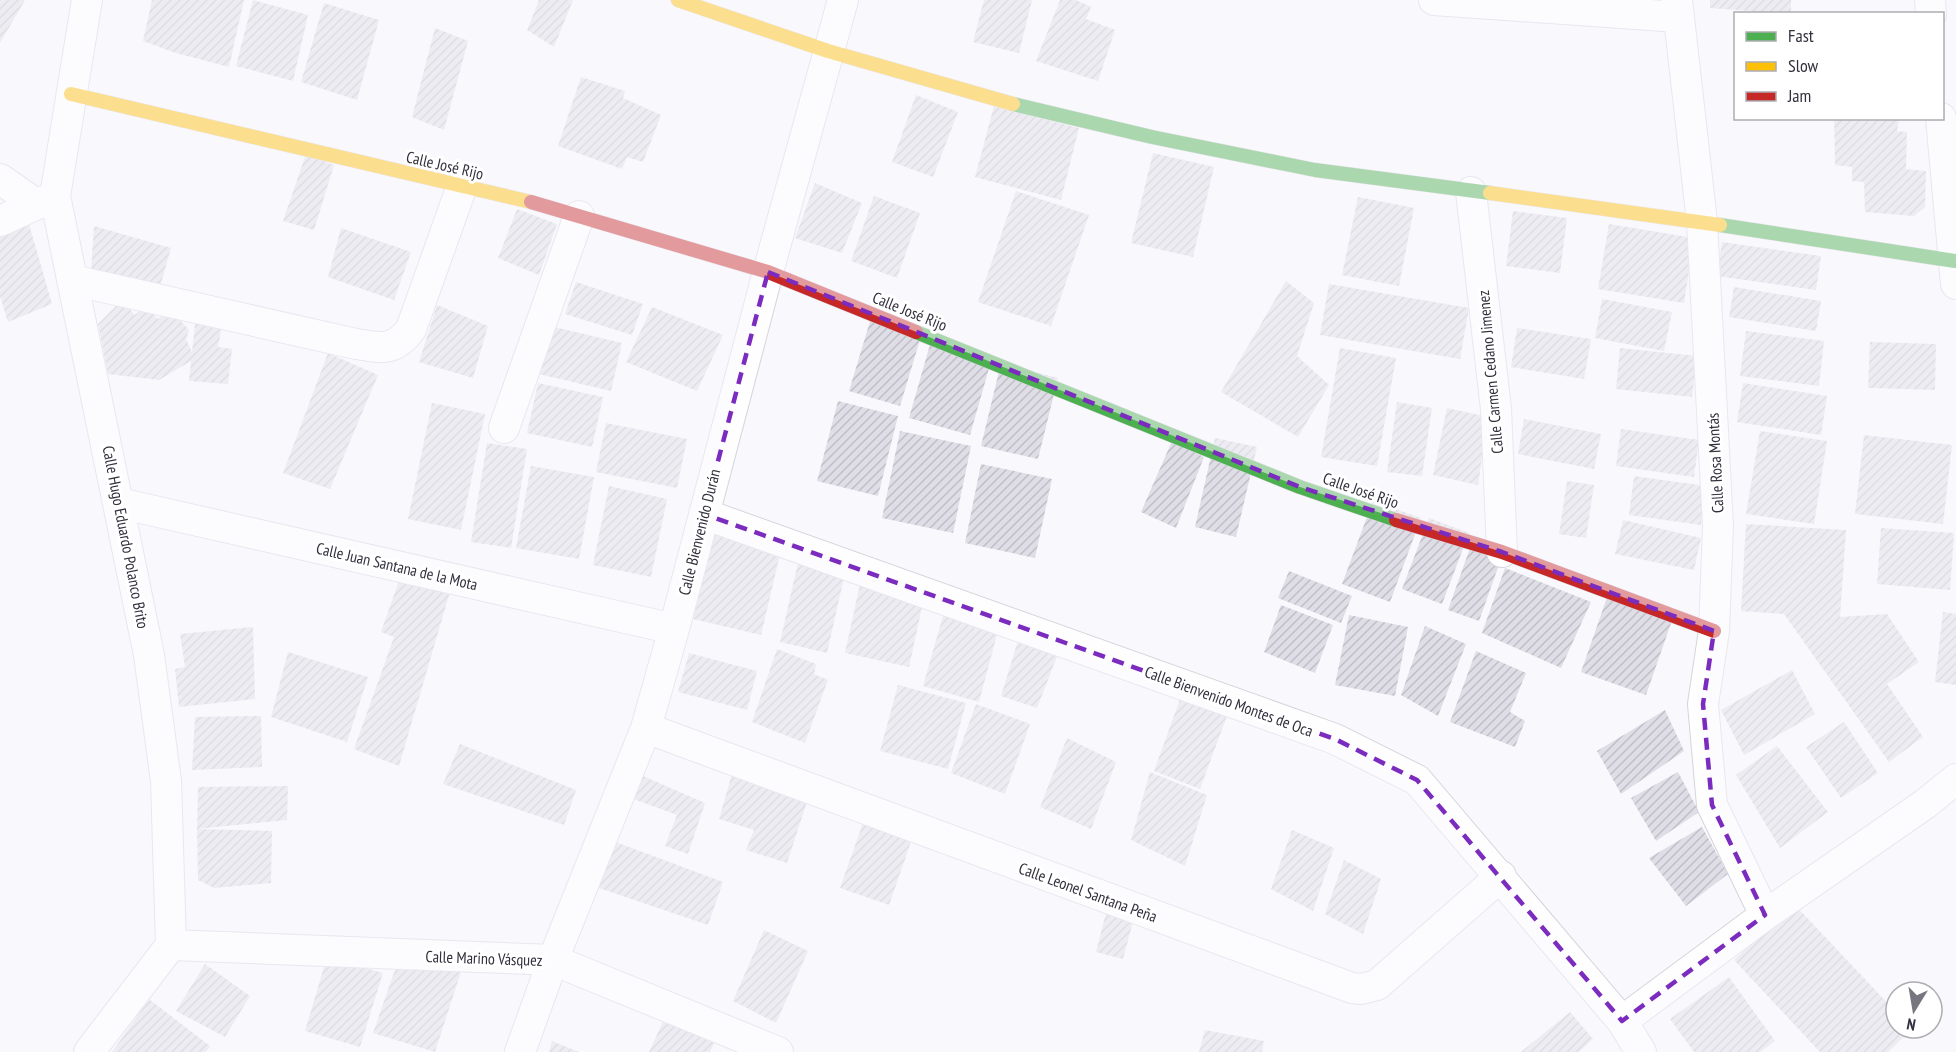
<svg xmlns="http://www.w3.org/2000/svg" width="1956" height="1052" font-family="'PT Sans Narrow',sans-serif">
  <defs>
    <pattern id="building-hatch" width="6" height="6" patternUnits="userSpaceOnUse" patternTransform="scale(1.5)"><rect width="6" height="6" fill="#dfdee7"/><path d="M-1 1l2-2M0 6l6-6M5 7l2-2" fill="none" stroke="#c0bfc7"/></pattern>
  </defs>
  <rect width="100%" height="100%" fill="#f9f8fd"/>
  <path fill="url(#building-hatch)" d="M 0,0 L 25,0 L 0,43 Z
    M 152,0 L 244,0 L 229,67 L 176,53 L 143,41 Z
    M 253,0 L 308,15 L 293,81 L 236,66 Z
    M 539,0 L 573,0 L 554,47 L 527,30 Z
    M 984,0 L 1032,0 L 1019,53 L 973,42 Z
    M 1060,0 L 1076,0 L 1091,7 L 1086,19 L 1115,30 L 1098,81 L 1036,61 Z
    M 1710,0 L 1791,0 L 1791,14 L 1710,8 Z
    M 324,3 L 379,20 L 357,100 L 301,82 Z
    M 435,28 L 468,41 L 444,130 L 412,117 Z
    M 581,77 L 625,91 L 623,98 L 661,115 L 643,162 L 627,157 L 622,169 L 558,146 Z
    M 916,95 L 958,112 L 933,177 L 892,162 Z
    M 994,106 L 1079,128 L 1061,200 L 975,177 Z
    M 1834,118 L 1899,120 L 1897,131 L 1907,132 L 1906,169 L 1926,171 L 1925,207 L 1914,216 L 1865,212 L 1864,182 L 1852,181 L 1852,167 L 1835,165 Z
    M 1153,153 L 1214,167 L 1193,257 L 1131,243 Z
    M 306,154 L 334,165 L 314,230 L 283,221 Z
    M 815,183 L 862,203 L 842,253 L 795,238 Z
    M 1016,191 L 1089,215 L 1051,326 L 978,302 Z
    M 874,196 L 920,213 L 897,278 L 851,261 Z
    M 1358,197 L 1414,208 L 1399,286 L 1342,275 Z
    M 517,209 L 557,224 L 539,275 L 498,258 Z
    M 1513,211 L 1567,218 L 1560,273 L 1506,266 Z
    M 29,224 L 52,304 L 8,322 L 0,296 L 0,233 Z
    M 1609,224 L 1694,238 L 1684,303 L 1598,289 Z
    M 94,226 L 171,248 L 160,287 L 91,271 Z
    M 341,228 L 411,252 L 394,300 L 328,277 Z
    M 1722,242 L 1821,256 L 1816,290 L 1717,276 Z
    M 1286,281 L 1314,303 L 1297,356 L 1329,385 L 1298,437 L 1221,392 Z
    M 576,282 L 643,304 L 632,335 L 565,314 Z
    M 1329,284 L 1469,308 L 1460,359 L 1320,335 Z
    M 1734,287 L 1821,301 L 1816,331 L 1729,317 Z
    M 123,299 L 134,315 L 147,307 L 158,319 L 171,310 L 189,330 L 186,339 L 192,352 L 196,315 L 223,321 L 218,347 L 232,349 L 228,384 L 189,381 L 191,361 L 159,380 L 108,374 L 98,324 Z
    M 1602,299 L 1672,312 L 1664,351 L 1595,338 Z
    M 437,305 L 488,326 L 473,378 L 419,362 Z
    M 652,307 L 723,335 L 697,391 L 626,362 Z
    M 871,318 L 922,333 L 900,406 L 849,391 Z
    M 550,326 L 622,343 L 611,391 L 539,374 Z
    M 1517,328 L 1591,339 L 1584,379 L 1511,367 Z
    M 1746,331 L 1824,341 L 1819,386 L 1740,376 Z
    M 931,341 L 992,358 L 970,435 L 909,418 Z
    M 1870,342 L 1936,344 L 1935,390 L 1868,388 Z
    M 1340,348 L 1396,358 L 1377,466 L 1321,457 Z
    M 1620,348 L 1697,356 L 1692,397 L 1616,389 Z
    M 328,353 L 378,375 L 330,489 L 283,473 Z
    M 1001,363 L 1058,378 L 1038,459 L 981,446 Z
    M 538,383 L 603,397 L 592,447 L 527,433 Z
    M 1743,383 L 1827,396 L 1821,435 L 1737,422 Z
    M 838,401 L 898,416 L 878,496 L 817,481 Z
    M 1397,402 L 1432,408 L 1422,476 L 1387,472 Z
    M 432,403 L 485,414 L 461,530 L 408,519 Z
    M 1447,408 L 1488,417 L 1478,485 L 1433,475 Z
    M 1524,419 L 1601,434 L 1594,469 L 1518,454 Z
    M 606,423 L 687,439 L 677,488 L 596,472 Z
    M 1621,429 L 1699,440 L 1694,477 L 1616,466 Z
    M 900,431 L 971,446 L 953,533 L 882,518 Z
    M 1760,431 L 1827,441 L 1814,524 L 1746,514 Z
    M 1864,435 L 1952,445 L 1943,524 L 1855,514 Z
    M 1215,438 L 1257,447 L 1236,537 L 1195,527 Z
    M 1172,441 L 1204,457 L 1176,528 L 1141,512 Z
    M 487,443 L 527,449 L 511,548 L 471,542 Z
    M 981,464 L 1052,479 L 1035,558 L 965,543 Z
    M 531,466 L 594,477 L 579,559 L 516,548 Z
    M 1634,476 L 1706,486 L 1701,525 L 1629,515 Z
    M 1567,481 L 1594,485 L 1586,538 L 1559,534 Z
    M 609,486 L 667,499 L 651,577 L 593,565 Z
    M 1373,501 L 1421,518 L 1390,602 L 1342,584 Z
    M 1429,518 L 1469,533 L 1442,604 L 1402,589 Z
    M 1623,520 L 1701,538 L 1694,570 L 1615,554 Z
    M 1746,524 L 1846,530 L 1840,617 L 1887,614 L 1919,662 L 1887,684 L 1923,737 L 1889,762 L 1784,614 L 1741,611 Z
    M 1881,528 L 1954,533 L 1950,590 L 1877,584 Z
    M 713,534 L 781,550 L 761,635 L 693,619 Z
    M 1470,548 L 1501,559 L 1479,621 L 1448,610 Z
    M 799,558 L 846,569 L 827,653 L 780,642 Z
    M 1505,568 L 1591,602 L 1561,668 L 1482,633 Z
    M 1289,571 L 1352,596 L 1341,623 L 1278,598 Z
    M 401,575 L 450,592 L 399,766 L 354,749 L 394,637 L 381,632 Z
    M 860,584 L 924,598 L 909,667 L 845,653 Z
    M 1611,586 L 1676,609 L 1646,695 L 1581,672 Z
    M 1281,605 L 1333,625 L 1315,673 L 1264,652 Z
    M 944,612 L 999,627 L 979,702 L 923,686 Z
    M 1943,612 L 1956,614 L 1956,685 L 1935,682 Z
    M 1349,615 L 1408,627 L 1395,696 L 1335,685 Z
    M 1425,626 L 1466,644 L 1438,716 L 1401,695 Z
    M 253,627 L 255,699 L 179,707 L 175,669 L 185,667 L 180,634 Z
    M 1021,631 L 1060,649 L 1037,708 L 1001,696 Z
    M 777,649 L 816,664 L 814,674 L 828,680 L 805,743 L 752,722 Z
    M 1476,651 L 1526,673 L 1510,712 L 1525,721 L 1515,747 L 1450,722 Z
    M 288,652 L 368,677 L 347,742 L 271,717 Z
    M 689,653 L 757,671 L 747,710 L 678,692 Z
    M 1792,670 L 1815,714 L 1744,755 L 1721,710 Z
    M 898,685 L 966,703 L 948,769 L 880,751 Z
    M 1184,688 L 1231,705 L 1200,789 L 1154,771 Z
    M 976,704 L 1030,724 L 1005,794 L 951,773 Z
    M 1665,710 L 1684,751 L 1621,794 L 1597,751 Z
    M 261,716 L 262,767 L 192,770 L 195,717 Z
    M 1844,722 L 1878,773 L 1841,798 L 1806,747 Z
    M 1067,738 L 1116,762 L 1091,829 L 1040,807 Z
    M 460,744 L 576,790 L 564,825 L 443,784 Z
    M 1777,746 L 1828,812 L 1780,848 L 1736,775 Z
    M 734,767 L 808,799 L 787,863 L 746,850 L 754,830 L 719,819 Z
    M 634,772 L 705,803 L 688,854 L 665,846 L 677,815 L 625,796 Z
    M 1150,772 L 1207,795 L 1185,866 L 1131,840 Z
    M 1678,772 L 1699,812 L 1656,841 L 1631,798 Z
    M 288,786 L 287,820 L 197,829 L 198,787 Z
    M 865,817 L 911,842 L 889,905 L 840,888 Z
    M 1702,827 L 1728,874 L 1686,906 L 1649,858 Z
    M 197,829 L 272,831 L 271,883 L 214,888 L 198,880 Z
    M 1292,830 L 1334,848 L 1313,911 L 1271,889 Z
    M 613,841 L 723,882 L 708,925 L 596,887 Z
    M 1344,860 L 1381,879 L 1363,934 L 1325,914 Z
    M 1794,904 L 1896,1012 L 1896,1028 L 1912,1029 L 1888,1052 L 1820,1052 L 1734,960 Z
    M 1107,909 L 1134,918 L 1123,959 L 1096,952 Z
    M 764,930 L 808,951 L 776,1023 L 733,1001 Z
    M 327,957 L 383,973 L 360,1047 L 305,1031 Z
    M 398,961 L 428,971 L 431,962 L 461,972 L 435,1052 L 373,1033 Z
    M 205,964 L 250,996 L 225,1037 L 176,1011 Z
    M 1729,977 L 1775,1041 L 1760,1052 L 1694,1052 L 1670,1019 Z
    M 149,999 L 210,1046 L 206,1052 L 112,1052 Z
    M 1570,1012 L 1593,1039 L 1579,1052 L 1521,1052 Z
    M 665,1017 L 717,1037 L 710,1052 L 649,1052 Z
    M 1205,1030 L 1264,1041 L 1262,1052 L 1199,1052 Z
    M 552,1041 L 579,1052 L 549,1052 Z"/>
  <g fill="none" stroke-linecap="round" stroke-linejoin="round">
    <defs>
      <path id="street" d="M 87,0 L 55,196 L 149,655 L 166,781 L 171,945 L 89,1052
        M 1434,0 L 1678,17
        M 1677,0 L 1702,222 L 1718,526 L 1714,631 L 1703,704 L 1712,805 L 1765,915
        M 1930,0 L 1931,14
        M 1941,118 L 1956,284
        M 0,179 L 36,204
        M 1471,192 L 1496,409 L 1502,552
        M 0,221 L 55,196
        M 72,280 L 356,344 C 381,348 394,352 411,329 L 462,186
        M 504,428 L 579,216
        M 119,503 L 674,629
        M 704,514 L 1335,739 L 1417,780 L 1622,1021 L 1641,1052
        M 646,728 L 1352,988 L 1361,989 L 1377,985 L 1501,876
        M 171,945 L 553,960 L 778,1052
        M 1622,1021 L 1765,915 L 1925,804 L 1956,779
        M 520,1052 L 553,960 L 646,728 L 674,629 L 768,272 L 843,0"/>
      <path id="fast" d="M 1013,104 L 1152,137 L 1315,170 L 1490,193
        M 1720,225 L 1955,261
        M 916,332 L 1300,487 L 1396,520"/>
      <path id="slow" d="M 678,0 L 828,51 L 1013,104
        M 71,94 L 531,202
        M 1490,193 L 1720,225"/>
      <path id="jam" d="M 531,202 L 768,272 L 916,332
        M 1396,520 L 1502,552 L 1714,631"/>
    </defs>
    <use href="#street" stroke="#d5d4dc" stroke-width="32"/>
    <use href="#fast" stroke="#d5d4dc" stroke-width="15"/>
    <use href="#slow" stroke="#d5d4dc" stroke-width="15"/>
    <use href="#jam" stroke="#d5d4dc" stroke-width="15"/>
    <use href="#street" stroke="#fefeff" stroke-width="30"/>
    <use href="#fast" stroke="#4caf50" stroke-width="14"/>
    <use href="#slow" stroke="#ffc107" stroke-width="14"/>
    <use href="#jam" stroke="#c62828" stroke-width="14"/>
  </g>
  <path d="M0 0H1956V1052H0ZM 768,272 L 1300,487 L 1502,552 L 1714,631 L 1703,704 L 1712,805 L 1765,915 L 1622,1021 L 1417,780 L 1335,739 L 704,514 Z" fill="#f9f8fd" fill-opacity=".55" fill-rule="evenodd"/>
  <path fill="none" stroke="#7b2cbf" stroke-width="4.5" stroke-dasharray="12 8" stroke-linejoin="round" d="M 768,272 L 1300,487 L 1502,552 L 1714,631 L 1703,704 L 1712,805 L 1765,915 L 1622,1021 L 1417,780 L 1335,739 L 704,514 Z"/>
  <g text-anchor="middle" stroke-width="6" stroke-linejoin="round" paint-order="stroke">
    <g font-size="16" fill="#31303d" stroke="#fff">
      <text transform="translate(445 165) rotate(13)" y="6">Calle José Rijo</text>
      <text transform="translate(910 311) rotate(22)" y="6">Calle José Rijo</text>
      <text transform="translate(1490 372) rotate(-95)" y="6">Calle Carmen Cedano Jimenez</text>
      <text transform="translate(1715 463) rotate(-93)" y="6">Calle Rosa Montás</text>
      <text transform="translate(1361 490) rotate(19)" y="6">Calle José Rijo</text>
      <text transform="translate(699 532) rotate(-76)" y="6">Calle Bienvenido Durán</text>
      <text transform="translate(126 537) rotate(79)" y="6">Calle Hugo Eduardo Polanco Brito</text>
      <text transform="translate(397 566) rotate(13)" y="6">Calle Juan Santana de la Mota</text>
      <text transform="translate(1229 701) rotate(20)" y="6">Calle Bienvenido Montes de Oca</text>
      <text transform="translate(1088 892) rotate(20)" y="6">Calle Leonel Santana Peña</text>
      <text transform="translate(484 958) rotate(2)" y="6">Calle Marino Vásquez</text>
    </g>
  </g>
  <rect x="1734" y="12" width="210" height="108" fill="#ffffff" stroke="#adacb1" stroke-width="1.5"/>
  <rect x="1746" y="32" width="30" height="9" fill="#4caf50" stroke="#adacb1" stroke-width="1.5"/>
  <text x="1788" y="42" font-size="18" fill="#31303d">Fast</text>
  <rect x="1746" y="62" width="30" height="9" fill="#ffc107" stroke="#adacb1" stroke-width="1.5"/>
  <text x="1788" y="72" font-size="18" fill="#31303d">Slow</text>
  <rect x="1746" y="92" width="30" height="9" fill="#c62828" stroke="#adacb1" stroke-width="1.5"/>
  <text x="1788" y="102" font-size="18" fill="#31303d">Jam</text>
  <g transform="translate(1914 1010) rotate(191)"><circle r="28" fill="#ffffff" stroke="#adacb1" stroke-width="1.5"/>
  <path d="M0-4.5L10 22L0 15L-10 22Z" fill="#777680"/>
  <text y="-9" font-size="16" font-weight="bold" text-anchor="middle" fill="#31303d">N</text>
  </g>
</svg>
